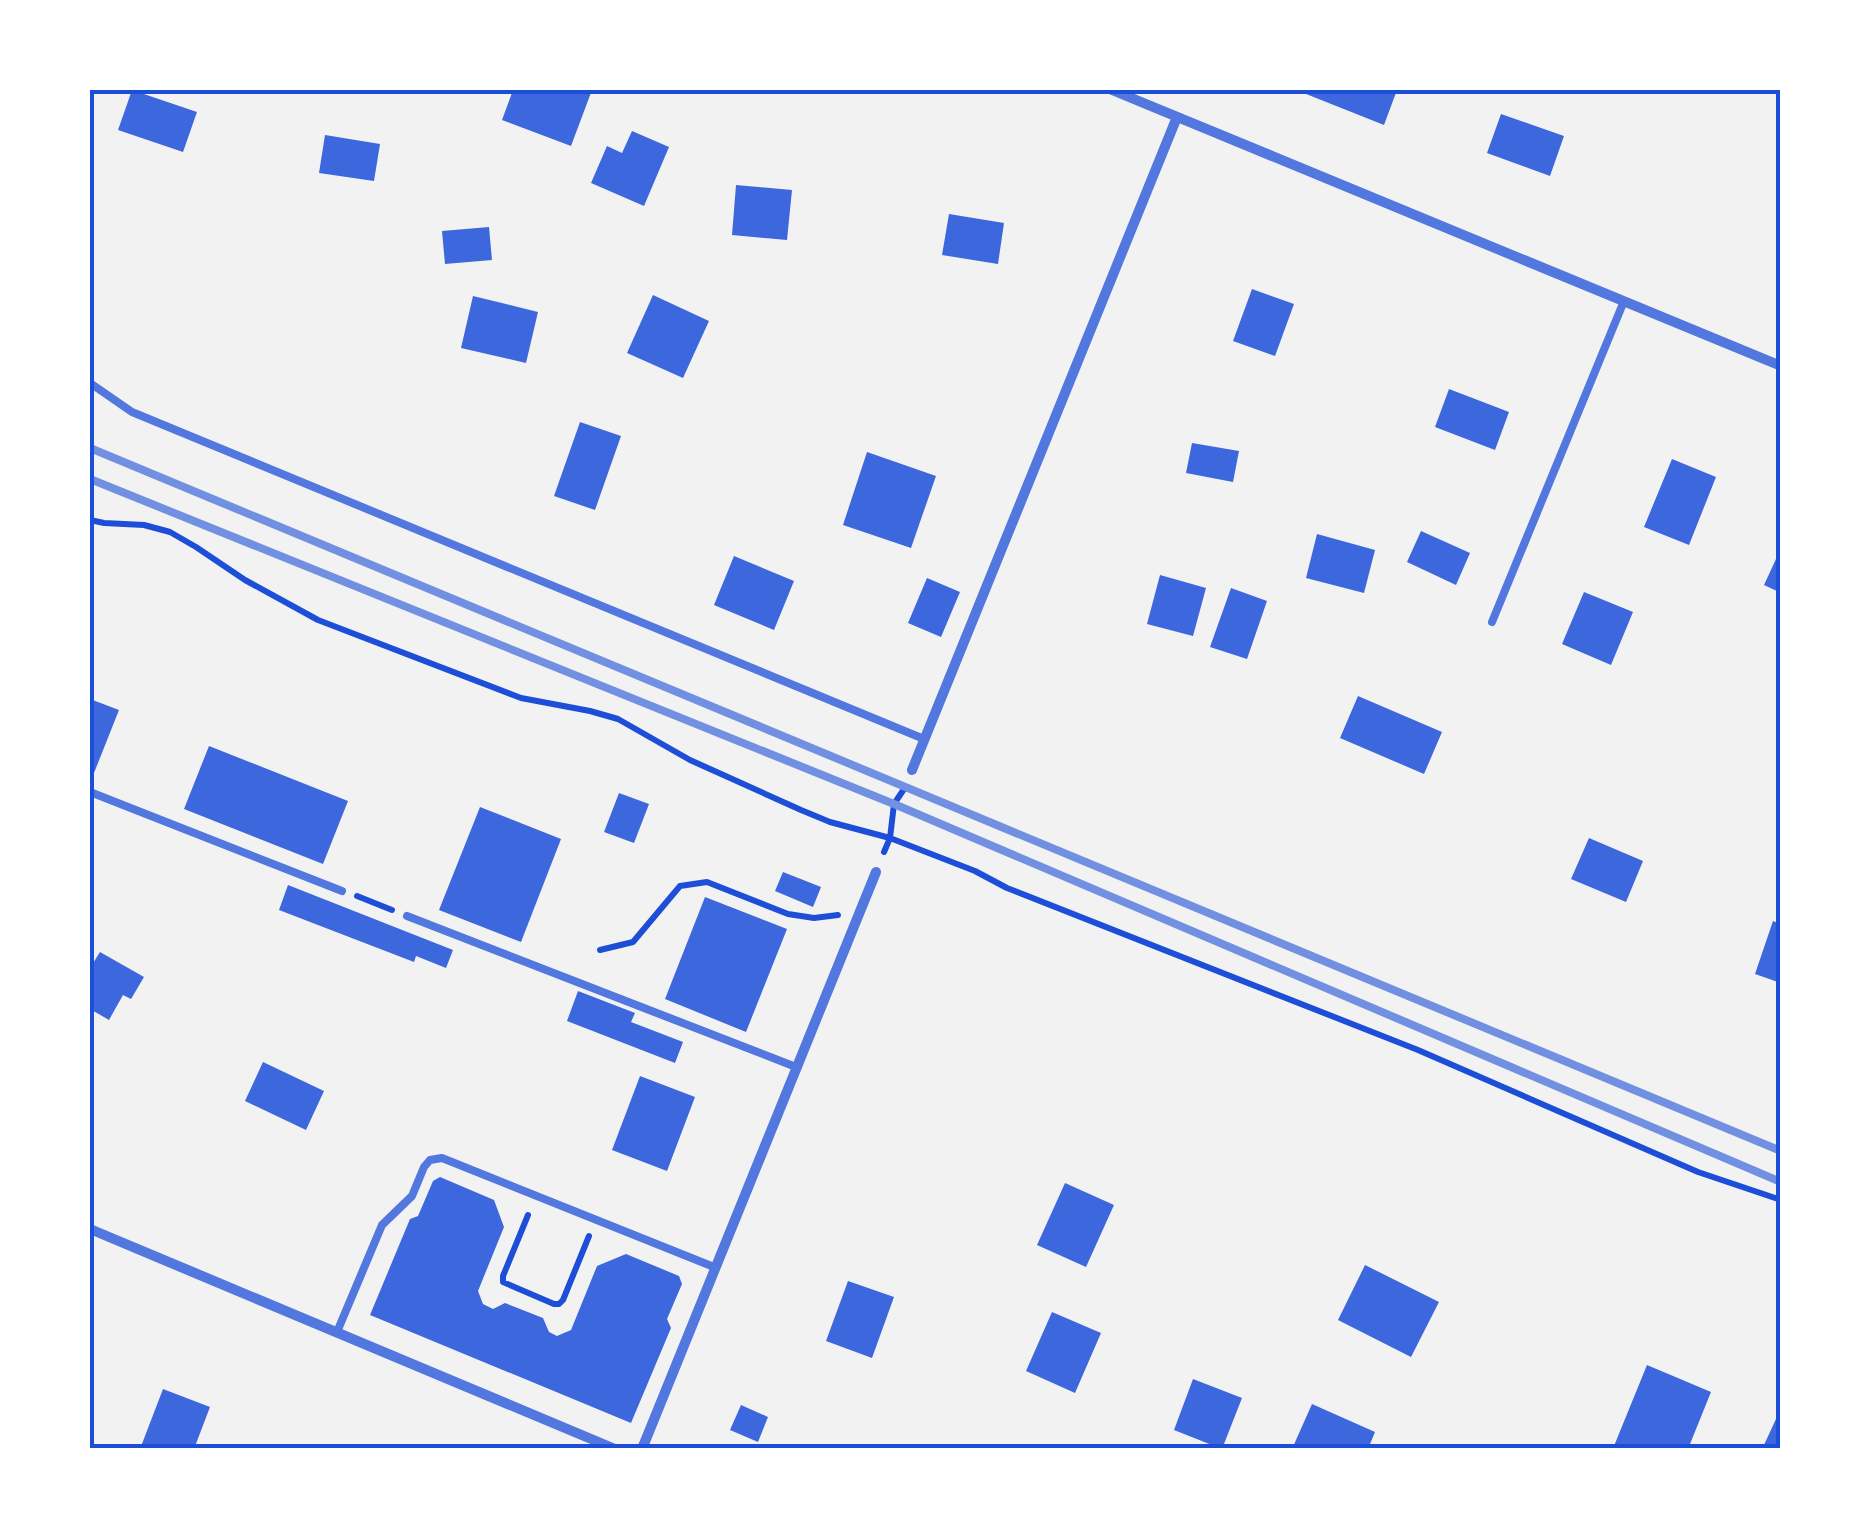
<svg xmlns="http://www.w3.org/2000/svg" width="1871" height="1539" font-family="'Fira Sans',sans-serif">
  <rect width="100%" height="100%" fill="#f2f2f2"/>
  <path fill="#3d67dc" d="M 132,90 L 197,112 L 183,152 L 118,130 Z
    M 513,90 L 592,90 L 571,146 L 502,120 Z
    M 1296,90 L 1397,90 L 1384,125 Z
    M 1501,114 L 1564,136 L 1550,176 L 1487,153 Z
    M 632,131 L 669,147 L 644,206 L 591,183 L 607,146 L 622,153 Z
    M 325,135 L 380,144 L 374,181 L 319,173 Z
    M 736,185 L 792,190 L 787,240 L 732,235 Z
    M 949,214 L 1004,223 L 998,264 L 942,255 Z
    M 489,227 L 492,260 L 445,264 L 442,231 Z
    M 1252,289 L 1294,304 L 1275,356 L 1233,341 Z
    M 653,295 L 709,321 L 683,378 L 627,353 Z
    M 473,296 L 538,312 L 526,363 L 461,348 Z
    M 1449,389 L 1509,412 L 1495,450 L 1435,427 Z
    M 580,422 L 621,436 L 595,510 L 554,496 Z
    M 1192,443 L 1239,451 L 1233,482 L 1186,473 Z
    M 867,452 L 936,476 L 911,548 L 843,525 Z
    M 1672,459 L 1716,477 L 1689,545 L 1644,527 Z
    M 1421,531 L 1470,553 L 1456,585 L 1407,562 Z
    M 1317,534 L 1375,550 L 1364,593 L 1306,578 Z
    M 1781,548 L 1781,593 L 1764,585 Z
    M 734,556 L 794,581 L 774,630 L 714,605 Z
    M 1160,575 L 1206,588 L 1193,636 L 1147,624 Z
    M 927,578 L 960,592 L 941,637 L 908,623 Z
    M 1231,588 L 1267,601 L 1247,659 L 1210,647 Z
    M 1584,592 L 1633,612 L 1611,665 L 1562,644 Z
    M 1358,696 L 1442,732 L 1424,774 L 1340,738 Z
    M 90,699 L 119,710 L 94,773 L 90,771 Z
    M 209,746 L 348,801 L 323,864 L 184,809 Z
    M 619,793 L 649,804 L 634,843 L 604,832 Z
    M 480,807 L 561,839 L 521,942 L 439,910 Z
    M 1589,838 L 1643,861 L 1626,902 L 1571,879 Z
    M 783,872 L 821,887 L 813,907 L 775,891 Z
    M 288,885 L 453,950 L 446,968 L 416,956 L 414,962 L 279,910 Z
    M 705,897 L 787,929 L 746,1032 L 665,999 Z
    M 1773,921 L 1781,924 L 1781,983 L 1755,974 Z
    M 100,952 L 144,977 L 131,999 L 123,995 L 109,1020 L 90,1009 L 90,968 Z
    M 578,991 L 635,1013 L 631,1022 L 683,1042 L 675,1063 L 567,1021 Z
    M 263,1062 L 324,1091 L 306,1130 L 245,1101 Z
    M 640,1076 L 695,1097 L 667,1171 L 612,1150 Z
    M 440,1177 L 494,1200 L 504,1227 L 478,1291 L 483,1304 L 493,1309 L 505,1303 L 543,1318 L 549,1332 L 557,1336 L 571,1330 L 597,1266 L 626,1254 L 679,1276 L 682,1284 L 667,1319 L 671,1328 L 631,1423 L 370,1315 L 410,1219 L 418,1216 L 433,1181 Z
    M 1065,1183 L 1114,1205 L 1086,1267 L 1037,1245 Z
    M 1365,1265 L 1439,1302 L 1411,1357 L 1338,1320 Z
    M 848,1281 L 894,1297 L 872,1358 L 826,1341 Z
    M 1052,1312 L 1101,1333 L 1075,1393 L 1026,1371 Z
    M 1647,1365 L 1711,1392 L 1688,1449 L 1622,1449 L 1614,1446 Z
    M 1193,1379 L 1242,1398 L 1222,1449 L 1174,1430 Z
    M 163,1389 L 210,1407 L 194,1449 L 140,1449 Z
    M 1312,1404 L 1375,1432 L 1368,1449 L 1292,1449 Z
    M 741,1405 L 768,1417 L 758,1442 L 730,1430 Z
    M 1781,1408 L 1781,1449 L 1772,1449 L 1764,1445 Z"/>
  <g fill="none" stroke-linecap="round" stroke-linejoin="round">
    <path stroke="#1d4ed8" stroke-width="6" d="M 90,520 L 104,523 L 144,525 L 170,532 L 196,547 L 245,580 L 318,620 L 521,698 L 590,711 L 618,719 L 690,760 L 801,810 L 830,822 L 890,838 L 975,871 L 1007,888 L 1418,1050 L 1698,1172 L 1781,1200
      M 884,852 L 890,838 L 894,804 L 904,789
      M 357,896 L 392,910
      M 600,950 L 633,942 L 680,886 L 707,882 L 788,914 L 814,918 L 838,915
      M 528,1215 L 503,1276 L 503,1282 L 554,1304 L 559,1304 L 563,1300 L 589,1236"/>
    <path stroke="#5277de" stroke-width="8" d="M 90,383 L 132,412 L 924,739
      M 1492,622 L 1624,301
      M 90,792 L 342,891
      M 407,916 L 796,1067
      M 337,1332 L 382,1225 L 412,1196 L 424,1167 L 430,1160 L 442,1158 L 714,1267"/>
    <path stroke="#5277de" stroke-width="10" d="M 1112,90 L 1781,366
      M 912,770 L 1177,117
      M 90,1229 L 615,1449
      M 642,1449 L 876,872"/>
    <path stroke="#7290e2" stroke-width="8" d="M 90,448 L 1781,1151
      M 90,479 L 894,804 L 1781,1182"/>
  </g>
  <rect width="1871" height="1539" fill="none" stroke="#ffffff" stroke-width="185"/>
  <rect x="92" y="92" width="1686" height="1354" fill="none" stroke="#1d4ed8" stroke-width="4"/>
</svg>
